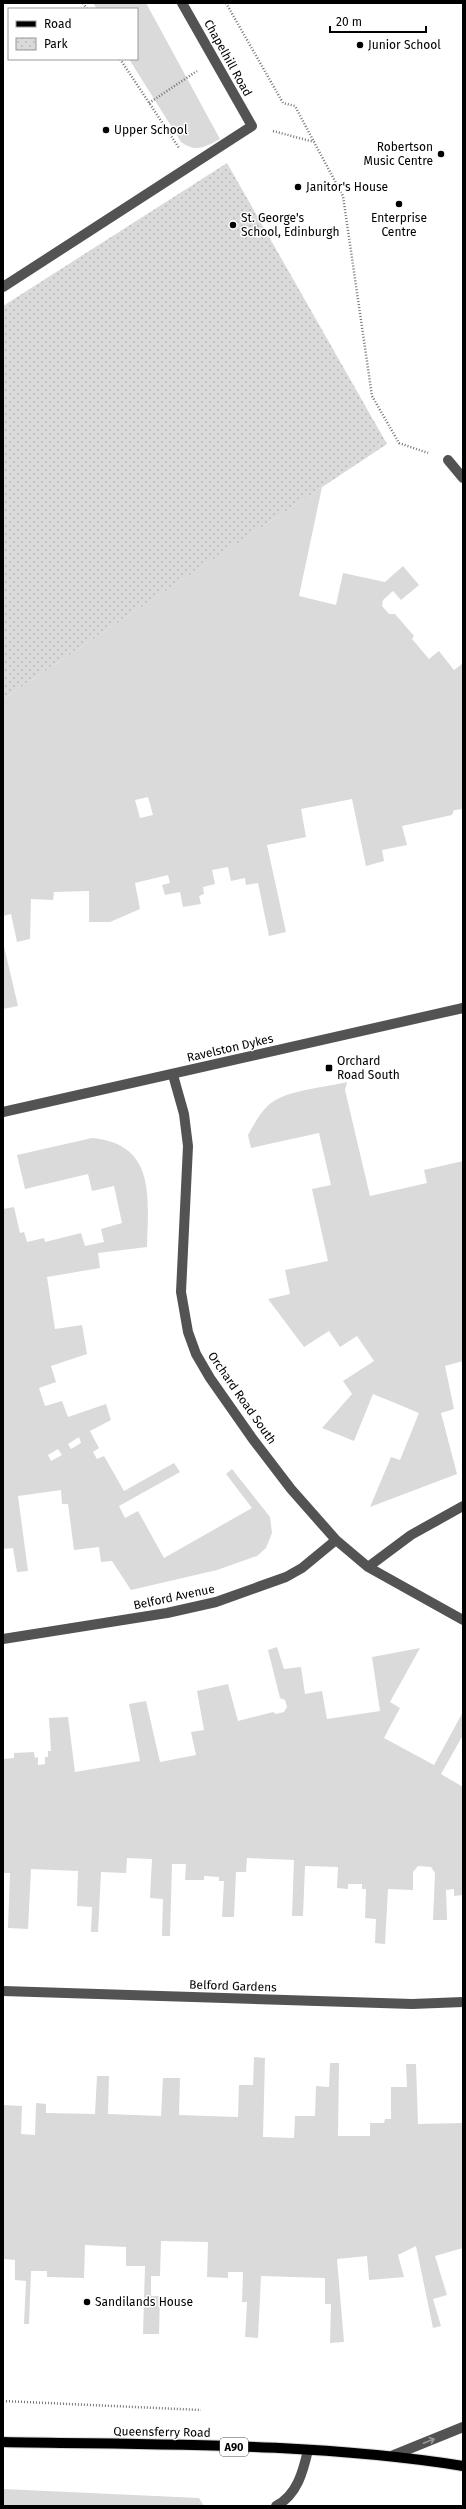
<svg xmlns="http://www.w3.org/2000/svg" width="466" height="2509" font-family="'Fira Sans',sans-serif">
  <defs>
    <pattern id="park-dots" width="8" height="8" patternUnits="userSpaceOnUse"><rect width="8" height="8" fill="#dadada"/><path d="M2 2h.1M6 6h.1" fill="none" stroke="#b9b9b9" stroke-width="1.8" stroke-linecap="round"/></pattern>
  </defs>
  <rect width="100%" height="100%" fill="#fff"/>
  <path fill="#dadada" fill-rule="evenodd" d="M 93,3 L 146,3 L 220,139 C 205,147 196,153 181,142 L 129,59 L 137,59 L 137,9 L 97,9 Z
    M 322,487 L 299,596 L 336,605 L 343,573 L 385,582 L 403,566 L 419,585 L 401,600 L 393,591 L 383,600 L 382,606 L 389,614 L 395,614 L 414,636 L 412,639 L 429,659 L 439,651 L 454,670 L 463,663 L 463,809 L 454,810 L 452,815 L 402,826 L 407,845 L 382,850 L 384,861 L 366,866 L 352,799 L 301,809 L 306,837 L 267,845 L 286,932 L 269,936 L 258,883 L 246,885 L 245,878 L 231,881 L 228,867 L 212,870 L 215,884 L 203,887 L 204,894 L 199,896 L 201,904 L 183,907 L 180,892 L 165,895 L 162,885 L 170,883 L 168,875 L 135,883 L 140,909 L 110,922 L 89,922 L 89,891 L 54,892 L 53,900 L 31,899 L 30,939 L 17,942 L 11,914 L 3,916 L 3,699 ZM 148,797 L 153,815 L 140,818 L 135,800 Z
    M 3,942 L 18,1006 L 3,1009 Z
    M 347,1082 L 345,1090 L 370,1196 L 427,1183 L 424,1170 L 463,1161 L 463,1361 L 445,1366 L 454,1409 L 441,1413 L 457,1474 L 370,1507 L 391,1457 L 400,1460 L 419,1413 L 373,1394 L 354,1441 L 322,1428 L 352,1394 L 343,1381 L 374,1361 L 357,1336 L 340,1347 L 329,1331 L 304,1347 L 268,1299 L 290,1294 L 285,1270 L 328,1261 L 312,1189 L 331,1185 L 319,1133 L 251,1148 L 248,1135 C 255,1123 262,1108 274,1101 C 291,1090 327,1087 347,1082 Z
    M 92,1138 C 157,1144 148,1199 147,1247 L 98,1253 L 100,1268 L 47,1277 L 55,1329 L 82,1325 L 87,1354 L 51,1366 L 56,1382 L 39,1388 L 45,1406 L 62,1401 L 68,1417 L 106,1404 L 111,1420 L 90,1431 L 99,1448 L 93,1452 L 97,1459 L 104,1456 L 124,1491 L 174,1463 L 180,1472 L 119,1506 L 125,1518 L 138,1511 L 164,1558 L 252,1508 L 226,1474 L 232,1469 L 270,1517 L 272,1533 L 266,1548 L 257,1556 L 217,1570 L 131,1590 L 112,1561 L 101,1562 L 99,1547 L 74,1550 L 68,1504 L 62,1504 L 61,1490 L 18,1496 L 28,1571 L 17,1572 L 13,1548 L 3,1549 L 3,1209 L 14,1207 L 20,1233 L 24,1232 L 27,1242 L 44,1238 L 45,1242 L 81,1233 L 85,1246 L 104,1242 L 101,1229 L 122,1223 L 114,1186 L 92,1191 L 88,1174 L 25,1189 L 17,1155 ZM 79,1437 L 81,1443 L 71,1449 L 68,1444 ZM 58,1449 L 62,1455 L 51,1461 L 48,1455 Z
    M 277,1647 L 284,1669 L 301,1667 L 305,1694 L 322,1691 L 327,1719 L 380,1711 L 372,1657 L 420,1648 L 390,1702 L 400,1708 L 384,1738 L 434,1765 L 463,1712 L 463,1735 L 441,1774 L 463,1787 L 463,1895 L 454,1896 L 454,1889 L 446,1890 L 447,1920 L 433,1920 L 435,1873 L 431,1867 L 418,1866 L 413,1872 L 413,1890 L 388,1889 L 385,1944 L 375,1943 L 376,1919 L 365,1918 L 366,1889 L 362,1889 L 362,1884 L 348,1884 L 348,1889 L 337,1888 L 338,1867 L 305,1866 L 303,1916 L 292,1916 L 294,1860 L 247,1858 L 246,1872 L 236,1872 L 234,1917 L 222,1917 L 224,1881 L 219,1881 L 219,1877 L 204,1876 L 204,1880 L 185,1880 L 186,1864 L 172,1864 L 170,1936 L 162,1936 L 163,1899 L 150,1898 L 152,1859 L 127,1858 L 126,1873 L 101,1872 L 98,1932 L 91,1932 L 92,1907 L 77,1906 L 78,1871 L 31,1869 L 28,1929 L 8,1928 L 10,1873 L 3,1873 L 3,1759 L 14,1758 L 14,1753 L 34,1752 L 35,1758 L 38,1757 L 38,1765 L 45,1764 L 45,1757 L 48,1757 L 48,1751 L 51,1751 L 49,1718 L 68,1717 L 75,1772 L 140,1761 L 129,1704 L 146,1701 L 160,1762 L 196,1755 L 191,1732 L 204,1730 L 197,1691 L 228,1684 L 238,1721 L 273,1712 L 276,1714 L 284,1712 L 287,1707 L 285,1700 L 280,1698 L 268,1650 Z
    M 254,2057 L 265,2058 L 263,2137 L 294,2138 L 295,2116 L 315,2116 L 316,2086 L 329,2087 L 330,2063 L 339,2063 L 338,2136 L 370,2136 L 370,2123 L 384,2123 L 385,2119 L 391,2119 L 391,2087 L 407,2087 L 406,2064 L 416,2064 L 418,2124 L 463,2123 L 463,2248 L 435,2256 L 447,2295 L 433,2299 L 441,2326 L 433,2328 L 416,2246 L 398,2255 L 404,2277 L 369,2280 L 367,2256 L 337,2259 L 344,2342 L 330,2343 L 331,2304 L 325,2304 L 325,2278 L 261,2276 L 258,2338 L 245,2337 L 247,2302 L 242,2302 L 243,2272 L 228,2272 L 228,2278 L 207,2277 L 208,2242 L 161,2241 L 160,2276 L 151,2276 L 151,2296 L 160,2296 L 159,2334 L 143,2334 L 145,2266 L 126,2266 L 126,2247 L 85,2245 L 84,2278 L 47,2277 L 47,2271 L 31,2271 L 29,2324 L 24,2324 L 26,2281 L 15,2280 L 15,2260 L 3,2259 L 3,2105 L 22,2106 L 21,2134 L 35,2135 L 36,2103 L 46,2104 L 46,2113 L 95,2114 L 97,2076 L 109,2076 L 108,2114 L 161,2116 L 163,2078 L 180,2078 L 179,2115 L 238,2117 L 239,2085 L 253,2085 Z
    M 3,2489 L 199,2498 L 204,2506 L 3,2506 Z"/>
  <path fill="url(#park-dots)" d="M 227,163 L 387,444 L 3,699 L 3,306 Z"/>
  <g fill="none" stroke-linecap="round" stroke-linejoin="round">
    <defs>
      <path id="major" d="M 3,2442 C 156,2445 311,2442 463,2466"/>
    </defs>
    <use href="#major" stroke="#dbdbdb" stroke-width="12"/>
    <path stroke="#757575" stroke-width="2.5" stroke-dasharray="1 2" stroke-linecap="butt" d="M 83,3 L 87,9
      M 226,3 L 283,103 L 295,106 L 314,142
      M 120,59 L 179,148
      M 149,103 L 197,71
      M 273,131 L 314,142 L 343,196 L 372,396 L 399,443 L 428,453
      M 3,2401 L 201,2410"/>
    <path stroke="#535353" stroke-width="10" d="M 3,287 L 252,126 L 182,3
      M 448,460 L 463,478
      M 173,1075 L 184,1114 L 188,1146 L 181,1292 L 188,1332 L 196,1354 L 210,1378 L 252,1438 L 291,1489 L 336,1540 L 368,1567 L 463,1620
      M 3,1112 L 463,1008
      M 368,1567 L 411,1535 L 463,1506
      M 3,1639 L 167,1613 L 216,1602 L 286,1577 L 302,1568 L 336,1540
      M 3,1991 L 412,2004 L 463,2002
      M 394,2455 L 463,2427
      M 276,2506 C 297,2495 303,2472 308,2450"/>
    <use href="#major" stroke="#000" stroke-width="10"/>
  </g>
  <defs><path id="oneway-shaft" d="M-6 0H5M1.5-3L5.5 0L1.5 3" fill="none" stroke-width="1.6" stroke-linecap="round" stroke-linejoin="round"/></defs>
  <use stroke="#989898" href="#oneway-shaft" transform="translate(429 2441) rotate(-22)"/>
  <g fill="#000" stroke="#fff" stroke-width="1.5">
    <circle cx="360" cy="45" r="4"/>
    <circle cx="106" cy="130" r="4"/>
    <circle cx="441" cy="154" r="4"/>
    <circle cx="298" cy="187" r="4"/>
    <circle cx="399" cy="204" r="4"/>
    <circle cx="233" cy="225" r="4"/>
    <rect x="325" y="1064" width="8" height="8" rx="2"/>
    <circle cx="87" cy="2302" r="4"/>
  </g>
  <g text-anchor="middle" stroke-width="3" stroke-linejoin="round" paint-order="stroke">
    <rect fill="#fff" stroke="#4c4c4c" stroke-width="1" x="220" y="2438" width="28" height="18" rx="3"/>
    <g font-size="11" font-weight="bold" fill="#000">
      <text x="234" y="2451">A90</text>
    </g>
    <g font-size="12" fill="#000" stroke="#fff" text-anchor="start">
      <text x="368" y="49">Junior School</text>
      <text x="114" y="134">Upper School</text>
      <text x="433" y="151" text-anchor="end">Robertson<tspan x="433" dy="14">Music Centre</tspan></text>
      <text x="306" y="191">Janitor's House</text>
      <text x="241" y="222">St. George's<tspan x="241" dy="14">School, Edinburgh</tspan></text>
      <text x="399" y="222" text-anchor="middle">Enterprise<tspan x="399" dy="14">Centre</tspan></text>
      <text x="337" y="1065">Orchard<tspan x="337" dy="14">Road South</tspan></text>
      <text x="95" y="2306">Sandilands House</text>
    </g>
    <g font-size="12" fill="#000" stroke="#fff">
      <text transform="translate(228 58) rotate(61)" y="4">Chapelhill Road</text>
      <text transform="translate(230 1048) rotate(-13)" y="4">Ravelston Dykes</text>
      <text transform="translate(242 1398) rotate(55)" y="4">Orchard Road South</text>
      <text transform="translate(174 1597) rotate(-12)" y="4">Belford Avenue</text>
      <text transform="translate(233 1986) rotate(2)" y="4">Belford Gardens</text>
      <text transform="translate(162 2432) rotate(1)" y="4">Queensferry Road</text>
    </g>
  </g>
  <rect width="466" height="2509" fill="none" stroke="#000000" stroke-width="8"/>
  <rect x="8" y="8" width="130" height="52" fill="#ffffff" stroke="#999999"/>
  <rect x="16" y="21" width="20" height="6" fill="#000000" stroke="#999999"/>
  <text x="44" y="28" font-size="12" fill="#000000">Road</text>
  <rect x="16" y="38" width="20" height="12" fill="url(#park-dots)" stroke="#999999"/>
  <text x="44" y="48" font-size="12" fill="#000000">Park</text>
  <path d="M330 26v6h96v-6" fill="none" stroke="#000000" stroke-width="2"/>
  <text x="336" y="26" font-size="12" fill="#000000" stroke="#ffffff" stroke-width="3" paint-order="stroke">20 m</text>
</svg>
